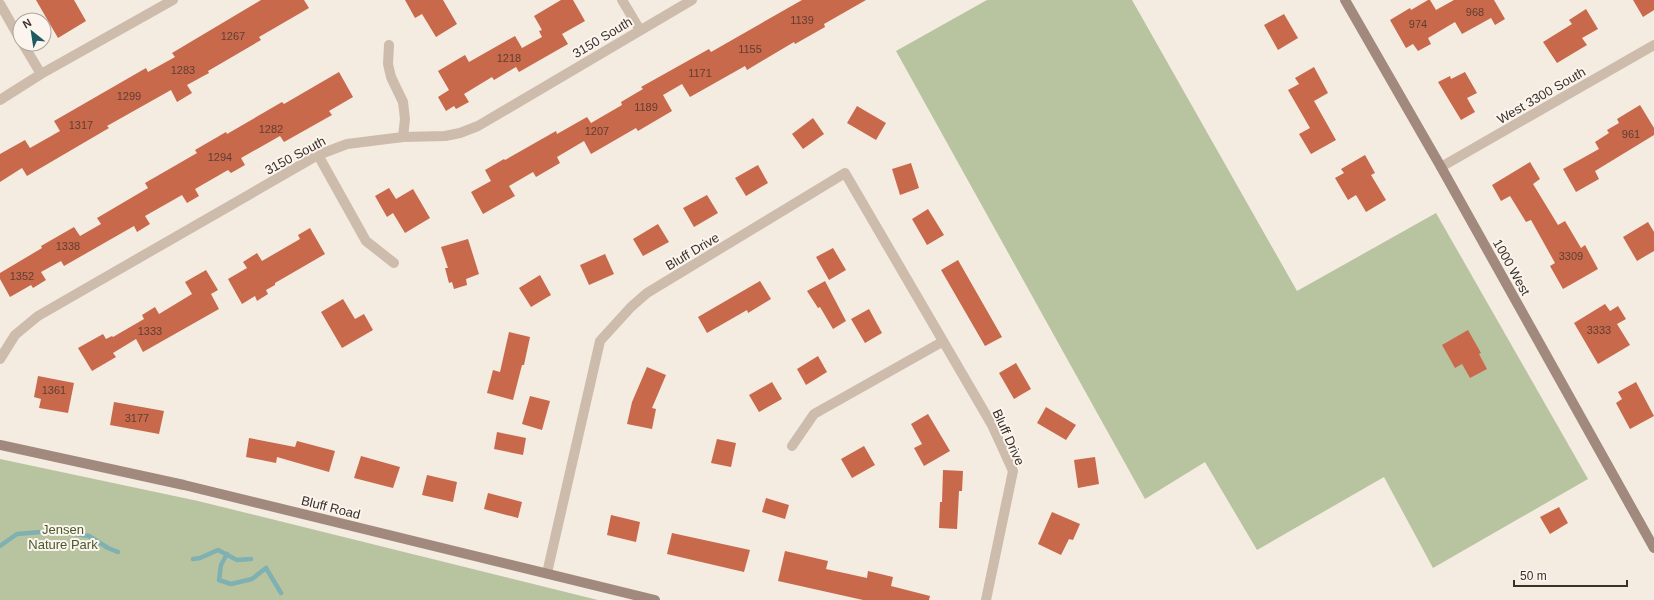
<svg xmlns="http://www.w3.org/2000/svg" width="1654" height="600" font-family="Arial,sans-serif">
  <rect width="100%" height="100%" fill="#f4ebe1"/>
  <path fill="#b8c4a0" d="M 987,0 L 1132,0 L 1297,291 L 1436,213 L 1588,479 L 1433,568 L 1384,477 L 1257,550 L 1205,462 L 1145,499 L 896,51 Z
    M 0,459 L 198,501 L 598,600 L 0,600 Z"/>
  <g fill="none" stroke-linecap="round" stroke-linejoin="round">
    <path stroke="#7fb0b2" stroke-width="4.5" d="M 0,546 L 17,534 L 53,531 L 89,536 L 108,548 L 118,552
      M 227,554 L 221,565 L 219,580 L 231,584 L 252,579 L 266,568 L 281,593
      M 193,559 L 200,558 L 218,550 L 237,560 L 251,559"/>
  </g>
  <path fill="#c8694b" d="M 36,0 L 74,0 L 86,21 L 58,38 Z
    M 261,0 L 304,0 L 309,8 L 259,37 L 261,40 L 208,71 L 209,73 L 187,85 L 192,93 L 177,102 L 171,90 L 107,126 L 109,128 L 27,176 L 22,168 L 0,182 L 0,154 L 25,140 L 30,148 L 60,131 L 54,121 L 146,68 L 148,72 L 175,57 L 172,53 Z
    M 405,0 L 443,0 L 457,24 L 436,37 L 422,14 L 415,18 Z
    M 561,0 L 573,0 L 585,21 L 562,34 L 568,44 L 519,72 L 516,67 L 494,80 L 492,77 L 464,94 L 469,102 L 456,109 L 454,106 L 446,111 L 438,97 L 449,90 L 438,71 L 465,55 L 469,62 L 515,36 L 522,48 L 542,37 L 539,31 L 542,30 L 534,16 Z
    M 802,0 L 866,0 L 824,24 L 825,27 L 795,44 L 794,42 L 747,70 L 745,66 L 690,97 L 682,84 L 663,95 L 672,111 L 638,131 L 636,128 L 591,154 L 584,141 L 557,157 L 560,163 L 536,177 L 533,172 L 509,186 L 515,196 L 483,214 L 471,192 L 491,181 L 485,170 L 504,159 L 505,160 L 556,131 L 557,134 L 587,117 L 591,123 L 622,105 L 621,102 L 643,89 L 641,87 L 709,49 L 711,52 Z
    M 1428,0 L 1430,0 L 1436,10 L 1454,0 L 1494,0 L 1505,19 L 1495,25 L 1491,18 L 1462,34 L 1455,22 L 1428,38 L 1431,44 L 1418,51 L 1413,44 L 1406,48 L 1390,20 L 1410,8 L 1411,10 Z
    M 1633,0 L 1654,0 L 1654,10 L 1643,17 Z
    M 1586,9 L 1598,29 L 1582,38 L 1587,45 L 1557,63 L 1543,42 L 1572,24 L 1569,20 Z
    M 1284,14 L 1298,38 L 1278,50 L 1264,25 Z
    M 1314,67 L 1328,93 L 1314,101 L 1336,140 L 1311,154 L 1299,134 L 1310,128 L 1288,90 L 1299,84 L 1295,78 Z
    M 339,72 L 353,97 L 329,111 L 332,115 L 284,142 L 280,136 L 241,158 L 245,165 L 231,173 L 228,170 L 195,189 L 199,196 L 187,203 L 182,195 L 145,216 L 150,224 L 137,232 L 134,226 L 64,266 L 61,261 L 41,272 L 46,280 L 33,288 L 31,285 L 10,297 L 0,279 L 0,273 L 42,248 L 41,246 L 74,227 L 80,236 L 101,224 L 97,218 L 148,188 L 145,183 L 197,153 L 195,150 L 226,132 L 227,134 L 282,102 L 284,104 Z
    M 1465,72 L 1477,93 L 1467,98 L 1475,112 L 1461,120 L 1438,82 L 1450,76 L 1451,79 Z
    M 1640,105 L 1654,128 L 1654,135 L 1595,171 L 1599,179 L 1576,192 L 1563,169 L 1599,149 L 1595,142 L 1609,133 L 1607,130 L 1619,123 L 1617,119 Z
    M 857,106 L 886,123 L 876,140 L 847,123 Z
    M 813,118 L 824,134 L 803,149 L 792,134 Z
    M 1365,155 L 1375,173 L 1371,175 L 1386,200 L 1366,212 L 1356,195 L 1348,200 L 1335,178 L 1344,173 L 1341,169 Z
    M 1530,162 L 1540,179 L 1533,184 L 1558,225 L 1565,221 L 1581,248 L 1585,245 L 1598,269 L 1563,289 L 1550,266 L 1555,263 L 1531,220 L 1526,222 L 1510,196 L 1501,201 L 1492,185 Z
    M 911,163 L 919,188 L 900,195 L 892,169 Z
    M 758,165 L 768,183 L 746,196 L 735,178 Z
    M 389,188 L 396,199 L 413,189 L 430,218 L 405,233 L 393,213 L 387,217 L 375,196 Z
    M 707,195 L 718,213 L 694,227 L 683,208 Z
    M 928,209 L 944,235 L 927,245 L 912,219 Z
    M 1648,222 L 1654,232 L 1654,251 L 1637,261 L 1623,237 Z
    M 658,224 L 669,242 L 643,256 L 633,239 Z
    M 310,228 L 325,254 L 275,283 L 275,285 L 266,290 L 268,294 L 257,301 L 255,296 L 242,304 L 228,279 L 247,268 L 243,262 L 257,253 L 262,261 L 300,239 L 298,235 Z
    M 468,239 L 479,274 L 466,279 L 467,285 L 454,289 L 452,282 L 449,283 L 445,268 L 448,268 L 441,247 Z
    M 833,248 L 846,270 L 829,280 L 816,257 Z
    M 605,254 L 614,274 L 589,285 L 580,265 Z
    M 958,260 L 1002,337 L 985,346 L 941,270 Z
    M 206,270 L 218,290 L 211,294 L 219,309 L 143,352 L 136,339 L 113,353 L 116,357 L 92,371 L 78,348 L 103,334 L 106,339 L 112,336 L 113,337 L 144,319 L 142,315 L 155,307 L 159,314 L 192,294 L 185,282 Z
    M 540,275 L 551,295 L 531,307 L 519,288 Z
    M 760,281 L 771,299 L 748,313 L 747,310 L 707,333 L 698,317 Z
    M 825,281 L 846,321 L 833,329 L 820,307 L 818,308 L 807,291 Z
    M 343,299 L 355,319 L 364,314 L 373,330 L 342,348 L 321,312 Z
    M 1605,304 L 1610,311 L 1618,306 L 1626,319 L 1617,324 L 1630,345 L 1598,364 L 1574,323 Z
    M 869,309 L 882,333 L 865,343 L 851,319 Z
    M 1468,330 L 1481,353 L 1479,354 L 1487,369 L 1470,378 L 1462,364 L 1455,368 L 1442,345 Z
    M 509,332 L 530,337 L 524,365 L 522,365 L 513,400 L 487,393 L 493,370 L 500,372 Z
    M 818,356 L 827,372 L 806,385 L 797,369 Z
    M 1016,363 L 1031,389 L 1014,399 L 999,373 Z
    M 647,367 L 666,375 L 652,408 L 656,409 L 652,429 L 627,424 L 632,402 Z
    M 38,376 L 74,383 L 68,413 L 39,408 L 41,399 L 34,397 Z
    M 772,382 L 782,399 L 759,412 L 749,395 Z
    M 1636,382 L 1654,416 L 1630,429 L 1616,403 L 1622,399 L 1618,392 Z
    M 530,396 L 550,401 L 542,430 L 522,424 Z
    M 114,402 L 164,411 L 159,434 L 110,425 Z
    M 1046,407 L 1076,425 L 1066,440 L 1037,423 Z
    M 928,414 L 950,451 L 924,466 L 914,448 L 922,444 L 911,424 Z
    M 497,432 L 526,438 L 523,455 L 494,449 Z
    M 249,438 L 295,447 L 297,441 L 335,451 L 329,472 L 277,457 L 276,463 L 246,457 Z
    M 717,439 L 736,443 L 731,467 L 711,463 Z
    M 864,446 L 875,465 L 852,478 L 841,459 Z
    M 361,456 L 400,467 L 393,488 L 354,478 Z
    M 1095,457 L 1099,484 L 1078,488 L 1074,460 Z
    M 943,470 L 963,471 L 962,491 L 959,491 L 957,529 L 939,528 L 940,502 L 942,502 Z
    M 427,475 L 457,482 L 453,502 L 422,495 Z
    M 488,493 L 522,502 L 518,518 L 484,509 Z
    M 766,498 L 789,505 L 785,519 L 762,512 Z
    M 1559,507 L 1568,523 L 1550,534 L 1540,517 Z
    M 1052,512 L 1080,524 L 1073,540 L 1069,539 L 1061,555 L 1038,544 Z
    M 611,515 L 640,522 L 636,542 L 607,535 Z
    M 672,533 L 750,550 L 744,572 L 667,554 Z
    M 785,551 L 828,561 L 826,569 L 867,578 L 868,571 L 893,577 L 891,586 L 930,596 L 929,600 L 863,600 L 778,581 Z"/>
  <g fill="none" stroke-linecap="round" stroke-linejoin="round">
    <path stroke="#cdbbac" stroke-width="10" d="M 622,0 L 640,30
      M 0,4 L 20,39
      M 23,44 L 41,74
      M 389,45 L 388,64 L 391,77 L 403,102 L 405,119 L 403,137
      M 0,100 L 41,74 L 173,0
      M 318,155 L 366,241 L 394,263
      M 1441,167 L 1654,45
      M 0,359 L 15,335 L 38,316 L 318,155 L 347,144 L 403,137 L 445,136 L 460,133 L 478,126 L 692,0
      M 792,446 L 814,414 L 942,342
      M 547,573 L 600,341 L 631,307 L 647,293 L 845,173 L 992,425 L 1013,471 L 986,600"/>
    <path stroke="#a18a7d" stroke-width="10" d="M 1345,0 L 1441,167 L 1654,548
      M 0,445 L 184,485 L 655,600"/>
  </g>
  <g text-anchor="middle" stroke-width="4" stroke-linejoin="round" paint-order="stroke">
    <g font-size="11" fill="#5e3e33">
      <text x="1475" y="16">968</text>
      <text x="802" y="24">1139</text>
      <text x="1418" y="28">974</text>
      <text x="233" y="40">1267</text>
      <text x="750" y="53">1155</text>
      <text x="509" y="62">1218</text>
      <text x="183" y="74">1283</text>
      <text x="700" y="77">1171</text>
      <text x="129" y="100">1299</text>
      <text x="646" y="111">1189</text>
      <text x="81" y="129">1317</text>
      <text x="271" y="133">1282</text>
      <text x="597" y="135">1207</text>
      <text x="1631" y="138">961</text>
      <text x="220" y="161">1294</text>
      <text x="68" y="250">1338</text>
      <text x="1571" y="260">3309</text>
      <text x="22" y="280">1352</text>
      <text x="1599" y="334">3333</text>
      <text x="150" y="335">1333</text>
      <text x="54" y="394">1361</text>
      <text x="137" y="422">3177</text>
    </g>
    <g font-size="13" fill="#3b302b" stroke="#fbf5ee">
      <text transform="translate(602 37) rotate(-31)" y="5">3150 South</text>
      <text transform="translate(1541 95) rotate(-30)" y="5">West 3300 South</text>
      <text transform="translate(295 155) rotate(-28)" y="5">3150 South</text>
      <text transform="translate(692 251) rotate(-31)" y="5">Bluff Drive</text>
      <text transform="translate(1512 267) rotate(61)" y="5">1000 West</text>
      <text transform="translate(1009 437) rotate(66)" y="5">Bluff Drive</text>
      <text transform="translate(331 507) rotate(14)" y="5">Bluff Road</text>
    </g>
    <g font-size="13" fill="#4a5a2e" stroke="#fbf5ee">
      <text x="63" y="534">Jensen<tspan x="63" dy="15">Nature Park</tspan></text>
    </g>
  </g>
  <g transform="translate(32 32) rotate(330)"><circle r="19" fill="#fbf5ee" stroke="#aea6a0"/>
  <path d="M0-3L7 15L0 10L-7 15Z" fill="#1f5a5e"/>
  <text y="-6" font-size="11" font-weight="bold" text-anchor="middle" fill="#3b302b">N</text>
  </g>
  <path d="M1514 580v6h113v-6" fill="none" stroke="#3b302b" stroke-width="2"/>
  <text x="1520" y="580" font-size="12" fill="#3b302b" stroke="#fbf5ee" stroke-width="3" paint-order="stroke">50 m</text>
</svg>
